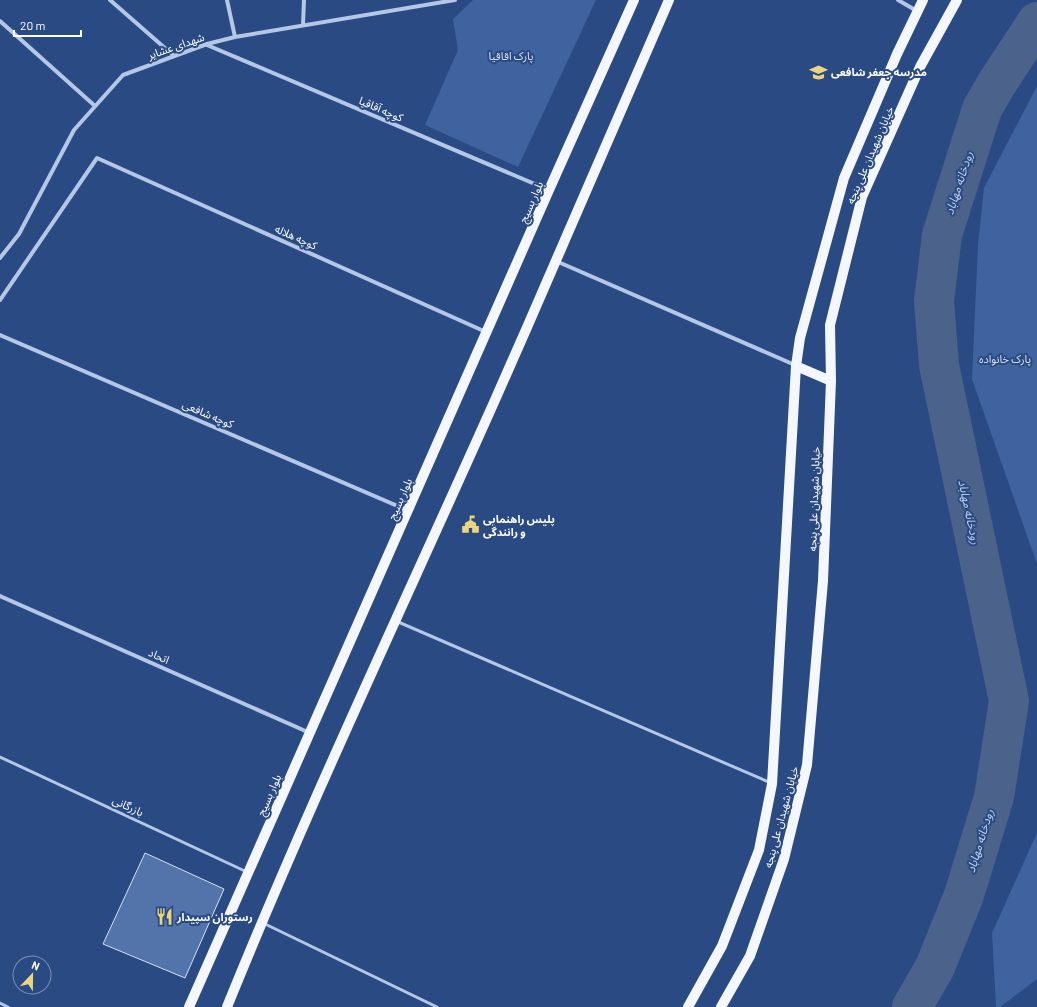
<svg xmlns="http://www.w3.org/2000/svg" width="1037" height="1007" font-family="Barlow,'Noto Sans Arabic',sans-serif">
  <rect width="100%" height="100%" fill="#2a4a83"/>
  <path fill="#3f639f" d="M 473,0 L 596,0 L 518,167 L 425,125 L 458,50 L 453,19 Z
    M 1037,86 L 1037,564 L 972,379 L 978,245 L 984,188 Z
    M 1037,833 L 1037,979 L 1000,1007 L 996,1007 L 992,933 Z"/>
  <g fill="none" stroke-linecap="round" stroke-linejoin="round">
    <path stroke="#4b628b" stroke-width="40" d="M 912,1007 L 935,967 L 964,895 L 994,797 L 1009,701 L 939,365 L 934,301 L 942,235 L 982,109 L 997,83 L 1037,22"/>
  </g>
  <path fill="#5373ab" stroke="#d6e2f5" d="M 145,853 L 224,889 L 185,978 L 103,944 Z"/>
  <g fill="none" stroke-linecap="round" stroke-linejoin="round">
    <path stroke="#b4c7e6" stroke-width="3" d="M 396,621 L 771,783
      M 0,757 L 247,872
      M 263,923 L 437,1007
      M 0,1003 L 8,1007"/>
    <path stroke="#b4c7e6" stroke-width="4" d="M 110,0 L 174,56
      M 227,0 L 235,37
      M 898,0 L 917,11
      M 0,21 L 95,106
      M 303,25 L 304,0
      M 207,45 L 549,190
      M 0,258 L 19,234 L 74,130 L 123,75 L 207,44 L 235,37 L 455,0
      M 556,261 L 795,365
      M 0,300 L 97,158 L 486,332
      M 0,335 L 407,510
      M 0,596 L 310,733"/>
    <path stroke="#f4f7fd" stroke-width="10" d="M 796,366 L 831,381
      M 189,1007 L 549,190 L 634,0
      M 227,1007 C 310,802 405,602 495,400 C 554,267 611,133 669,0
      M 688,1007 L 722,946 L 759,850 L 772,784 L 796,366 L 800,338 L 844,178 L 897,54 L 923,0
      M 721,1007 L 750,956 L 784,859 L 807,765 L 823,581 L 831,381 L 830,325 L 862,197 L 920,67 L 957,0"/>
  </g>
  <defs>
    <symbol id="school-bare" viewBox="-9 -9 18 18"><path d="M0-5L7-2L0 1L-7-2ZM-4 1L0 2.5L4 1V4Q0 6-4 4Z" fill="#ecd47b" stroke="#2a4a83" stroke-width="2.5" paint-order="stroke"/></symbol>
    <symbol id="civic-bare" viewBox="-9 -9 18 18"><path d="M-.6-6.5H3V-4.5H.6V-3L4-1V1h2V6H-6V1h2V-1L-.6-3ZM-1.2 2.5V6h2.4V2.5Z" fill="#ecd47b" stroke="#2a4a83" stroke-width="2.5" paint-order="stroke"/></symbol>
    <symbol id="restaurant-bare" viewBox="-9 -9 18 18"><path d="M-5-6h1v4h1v-4h1v4h1v-4h1v5L-1.5 .5V6h-2V.5L-5-1ZM5-6V6H3V1.5H1.5Q1.5-4 5-6Z" fill="#ecd47b" stroke="#2a4a83" stroke-width="2.5" paint-order="stroke"/></symbol>
  </defs>
  <g fill-rule="evenodd">
    <use href="#school-bare" x="806" y="60" width="25" height="25"/>
    <use href="#civic-bare" x="458" y="512" width="25" height="25"/>
    <use href="#restaurant-bare" x="152" y="904" width="25" height="25"/>
  </g>
  <g text-anchor="middle" stroke-width="4" stroke-linejoin="round" paint-order="stroke">
    <g font-size="11" fill="#fff" stroke="#2a4a83">
      <text transform="translate(176 46) rotate(-19)" y="4">شهدای عشایر</text>
      <text transform="translate(381 109) rotate(23)" y="4">کوچه آقاقیا</text>
      <text transform="translate(870 155) rotate(-67)" y="4">خیابان شهیدان علی پنجه</text>
      <text transform="translate(531 202) rotate(-66)" y="4">بلوار بسیج</text>
      <text transform="translate(296 237) rotate(24)" y="4">کوچه هلاله</text>
      <text transform="translate(208 414) rotate(23)" y="4">کوچه شافعی</text>
      <text transform="translate(400 499) rotate(-66)" y="4">بلوار بسیج</text>
      <text transform="translate(814 499) rotate(-88)" y="4">خیابان شهیدان علی پنجه</text>
      <text transform="translate(159 656) rotate(24)" y="4">اتحاد</text>
      <text transform="translate(269 795) rotate(-66)" y="4">بلوار بسیج</text>
      <text transform="translate(128 806) rotate(25)" y="4">بازرگانی</text>
      <text transform="translate(781 817) rotate(-75)" y="4">خیابان شهیدان علی پنجه</text>
    </g>
    <g font-size="11" fill="#d6e2f5" stroke="#2a4a83">
      <text x="511" y="60">پارک اقاقیا</text>
      <text x="1005" y="363">پارک خانواده</text>
    </g>
    <g font-size="11" font-weight="bold" fill="#fff" stroke="#2a4a83" text-anchor="start">
      <text x="831" y="76">مدرسه جعفر شافعی</text>
      <text x="483" y="523">پلیس راهنمایی<tspan x="483" dy="13">و رانندگی</tspan></text>
      <text x="177" y="921">رستوران سپیدار</text>
    </g>
    <g font-size="12" font-style="italic" fill="#bfd1ee" stroke="#2a4a83">
      <text transform="translate(959 183) rotate(-72)" y="4">رودخانه مهاباد</text>
      <text transform="translate(969 512) rotate(78)" y="4">رودخانه مهاباد</text>
      <text transform="translate(980 841) rotate(-73)" y="4">رودخانه مهاباد</text>
    </g>
  </g>
  <g transform="translate(32 975) rotate(22)"><circle r="19" fill="#2a4a83" stroke="#7f92b5"/>
  <path d="M0-3L7 15L0 10L-7 15Z" fill="#ecd47b"/>
  <text y="-6" font-size="11" font-weight="bold" text-anchor="middle" fill="#ffffff">N</text>
  </g>
  <path d="M14 30v6h67v-6" fill="none" stroke="#ffffff" stroke-width="2"/>
  <text x="20" y="30" font-size="12" fill="#ffffff" stroke="#2a4a83" stroke-width="3" paint-order="stroke">20 m</text>
</svg>
